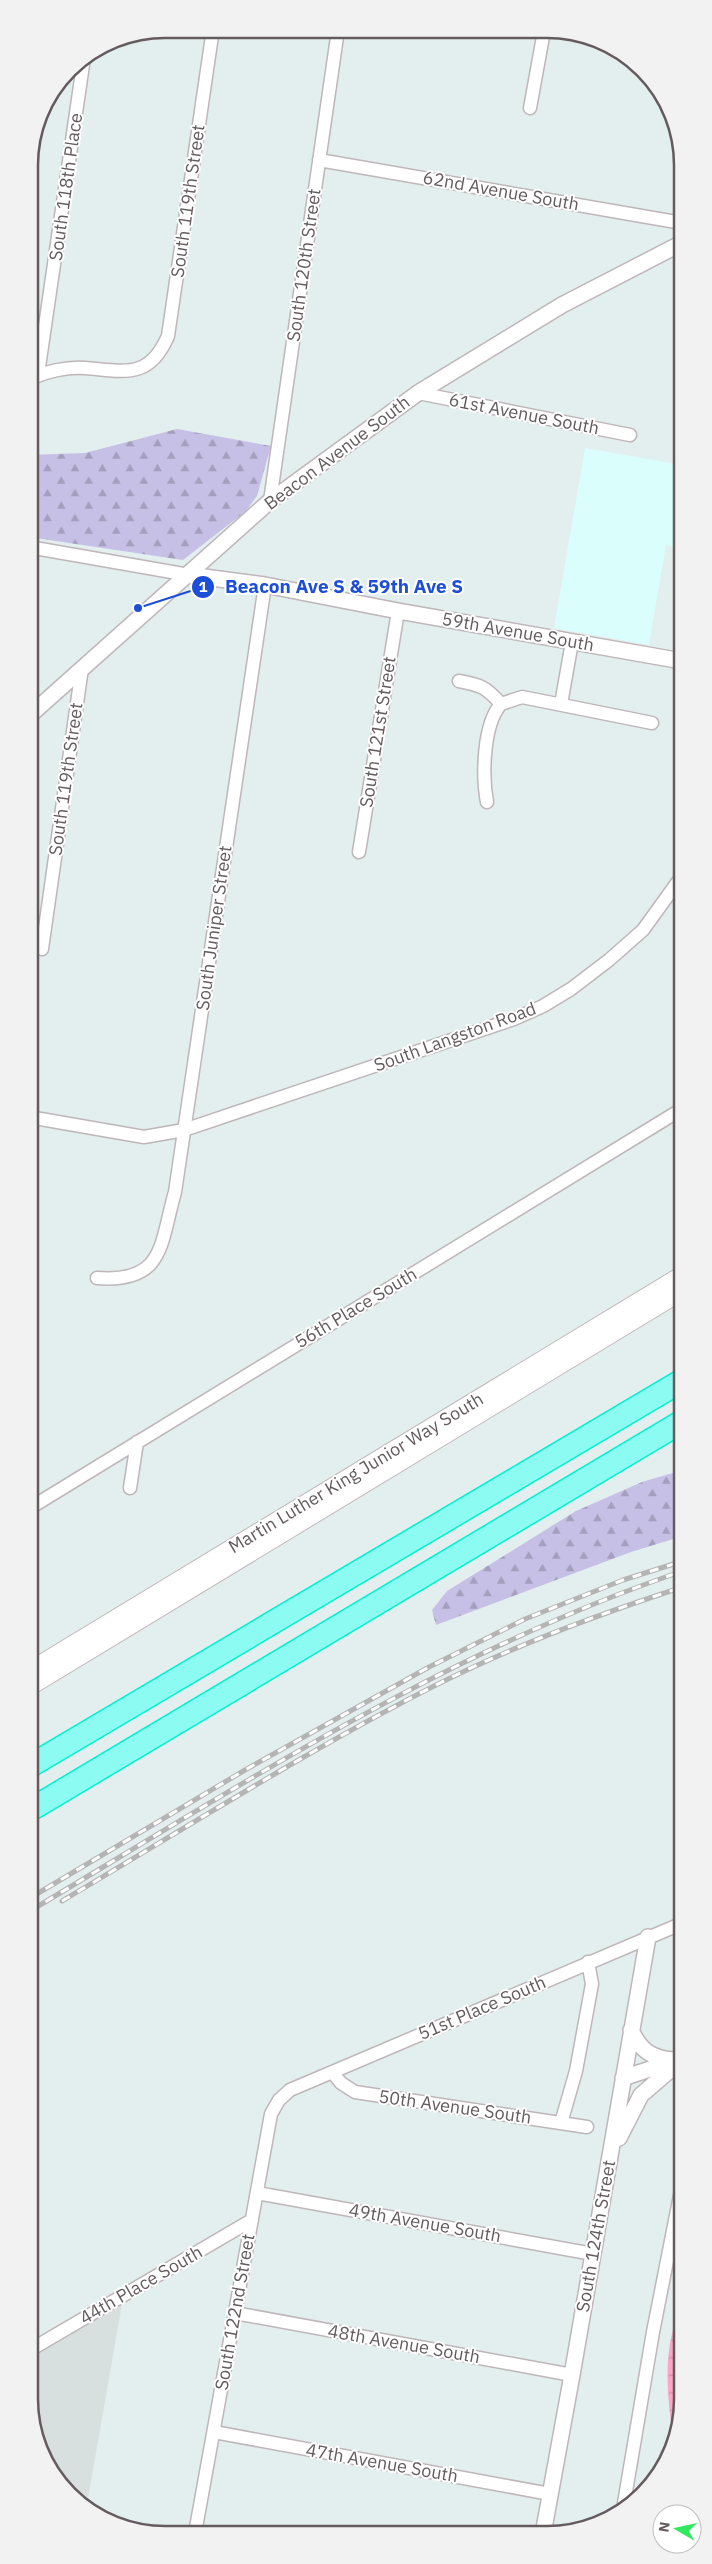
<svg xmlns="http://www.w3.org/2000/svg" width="712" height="2564" font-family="'IBM Plex Sans',sans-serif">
  <defs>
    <pattern id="forest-firs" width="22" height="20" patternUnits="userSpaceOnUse" patternTransform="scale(1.25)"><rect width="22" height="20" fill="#c6c0e6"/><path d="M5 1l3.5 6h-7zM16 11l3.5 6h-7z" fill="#a49fbe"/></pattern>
    <pattern id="water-ripples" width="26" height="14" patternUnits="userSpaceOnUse" patternTransform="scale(1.25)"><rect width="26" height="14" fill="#ffa3c7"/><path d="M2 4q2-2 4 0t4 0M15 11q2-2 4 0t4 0" fill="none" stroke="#d288a5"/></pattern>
  </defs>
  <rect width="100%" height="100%" fill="#e3eeee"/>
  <path fill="#d9fefb" d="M 585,448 L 682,465 L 682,548 L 666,545 L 649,645 L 554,628 Z"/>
  <path fill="#d8dfdf" d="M 122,2304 L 88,2498 L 69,2494 L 63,2489 L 30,2417 L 30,2359 Z"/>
  <path fill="url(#forest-firs)" d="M 177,429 L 271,446 L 257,496 L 246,511 L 183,560 L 29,537 L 29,455 L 85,453 Z
    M 683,1470 L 683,1536 L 631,1552 L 436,1625 L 432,1610 L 447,1591 L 576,1511 L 642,1482 Z"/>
  <path fill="url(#water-ripples)" d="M 683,2305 L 683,2408 L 674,2445 C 668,2400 660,2347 683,2305 Z"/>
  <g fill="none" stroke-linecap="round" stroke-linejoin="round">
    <defs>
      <path id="minor" d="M 530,108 L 544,31
        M 319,160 L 682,223
        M 38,374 L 84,58
        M 29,380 C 45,371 67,367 85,368 C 124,371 149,380 168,336 L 213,29
        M 418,393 L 630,435
        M 270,501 L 338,30
        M 29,547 L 189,575
        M 459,681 C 481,685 486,687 501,704 L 522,697 L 652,723
        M 561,704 L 572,642
        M 487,802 C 482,776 483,724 501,704
        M 359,852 L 398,611
        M 42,949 L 82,668
        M 29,1117 L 144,1137 L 184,1130 L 514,1019 L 543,1006 L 571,989 L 609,960 L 643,930 L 682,876
        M 97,1278 C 165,1283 160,1244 175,1192 L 265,585
        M 130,1488 L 137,1442
        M 30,1508 L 682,1109
        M 332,2072 L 341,2083 L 355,2092 L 587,2127
        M 561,2123 L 576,2071 L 592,1984 L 588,1962
        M 257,2193 L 593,2254
        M 235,2313 L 572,2375
        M 30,2350 L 252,2220
        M 214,2432 L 550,2494
        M 623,2509 L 653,2332 L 683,2180
        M 195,2533 L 271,2114 L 279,2100 L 290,2090 L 683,1923"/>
      <path id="tertiary" d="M 189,575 L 265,585 L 398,611 L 682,661
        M 29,716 L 270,501 L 418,393 L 562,305 L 682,243
        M 631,2030 C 640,2050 651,2058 673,2060
        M 623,2078 L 671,2062
        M 619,2138 L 641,2095 L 683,2059
        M 543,2534 L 572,2375 L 648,1937"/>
      <path id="secondary" d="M 30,1671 L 683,1275
        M 30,1686 L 683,1290"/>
      <path id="motorway" d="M 30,1766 L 683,1380
        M 30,1810 L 683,1421"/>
    </defs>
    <use href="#minor" stroke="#beb6b8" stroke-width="15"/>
    <use href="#tertiary" stroke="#beb6b8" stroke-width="18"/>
    <use href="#secondary" stroke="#c0b7b9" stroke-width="20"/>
    <use href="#motorway" stroke="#01f1ce" stroke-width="25"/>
    <use href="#minor" stroke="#fff" stroke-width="12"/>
    <use href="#tertiary" stroke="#fff" stroke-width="15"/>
    <use href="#secondary" stroke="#fff" stroke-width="18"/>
    <use href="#motorway" stroke="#8cfcf3" stroke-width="22"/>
    <defs>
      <path id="rail" d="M 30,1898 L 245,1770 L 429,1667 L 525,1619 L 623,1580 L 683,1561
        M 62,1901 C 186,1828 308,1750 436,1685 C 515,1645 599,1614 683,1587
        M 30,1911 C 241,1785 448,1650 683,1571"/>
    </defs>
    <use href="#rail" stroke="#b5b4b5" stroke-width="5"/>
    <use href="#rail" stroke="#fff" stroke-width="3" stroke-dasharray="9" stroke-linecap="butt"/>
  </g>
  <g text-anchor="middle" stroke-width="4" stroke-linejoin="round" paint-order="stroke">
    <g font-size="18" fill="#645b5e" stroke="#fff">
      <text transform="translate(66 187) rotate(-82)" y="6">South 118th Place</text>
      <text transform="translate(501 191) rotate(10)" y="6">62nd Avenue South</text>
      <text transform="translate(188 201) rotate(-82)" y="6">South 119th Street</text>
      <text transform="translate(304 265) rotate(-82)" y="6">South 120th Street</text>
      <text transform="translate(524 414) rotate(11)" y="6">61st Avenue South</text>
      <text transform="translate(337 453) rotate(-37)" y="6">Beacon Avenue South</text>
      <text transform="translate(518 632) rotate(10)" y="6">59th Avenue South</text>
      <text transform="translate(378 732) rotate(-81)" y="6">South 121st Street</text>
      <text transform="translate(66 779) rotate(-82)" y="6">South 119th Street</text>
      <text transform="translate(214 928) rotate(-82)" y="6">South Juniper Street</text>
      <text transform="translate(455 1037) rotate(-20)" y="6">South Langston Road</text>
      <text transform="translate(356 1308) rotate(-31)" y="6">56th Place South</text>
      <text transform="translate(356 1473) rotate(-31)" y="6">Martin Luther King Junior Way South</text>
      <text transform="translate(482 2008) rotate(-23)" y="6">51st Place South</text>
      <text transform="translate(455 2107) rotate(8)" y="6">50th Avenue South</text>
      <text transform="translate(425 2223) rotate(10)" y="6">49th Avenue South</text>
      <text transform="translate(596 2236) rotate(-80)" y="6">South 124th Street</text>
      <text transform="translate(141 2285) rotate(-30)" y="6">44th Place South</text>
      <text transform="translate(235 2312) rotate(-80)" y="6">South 122nd Street</text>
      <text transform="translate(404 2344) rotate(10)" y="6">48th Avenue South</text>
      <text transform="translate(382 2463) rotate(10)" y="6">47th Avenue South</text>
    </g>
  </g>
  <path d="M0 0H712V2564H0ZM165 38H547A127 127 0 0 1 674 165V2399A127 127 0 0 1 547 2526H165A127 127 0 0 1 38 2399V165A127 127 0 0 1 165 38Z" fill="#f3f2f2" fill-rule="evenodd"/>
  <path fill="none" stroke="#645b5e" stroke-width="2.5" d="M165 38H547A127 127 0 0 1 674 165V2399A127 127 0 0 1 547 2526H165A127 127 0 0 1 38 2399V165A127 127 0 0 1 165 38Z"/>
  <path fill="none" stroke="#1d4ed8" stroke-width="2" d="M138 608L203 587"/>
  <g fill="#1d4ed8" stroke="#fff" stroke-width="2">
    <circle cx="138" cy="608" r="5"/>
    <circle cx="203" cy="587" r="12"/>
  </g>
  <g font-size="15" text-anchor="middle" font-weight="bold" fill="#fff">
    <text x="203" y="592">1</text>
  </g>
  <g font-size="19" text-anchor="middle" font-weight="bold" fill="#1d4ed8" stroke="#fff" stroke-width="4" stroke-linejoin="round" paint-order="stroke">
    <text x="344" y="593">Beacon Ave S &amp; 59th Ave S</text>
  </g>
  <g transform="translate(677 2529) rotate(279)"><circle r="24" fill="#ffffff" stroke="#c1bdbf"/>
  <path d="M0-4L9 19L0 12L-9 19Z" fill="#2fe95c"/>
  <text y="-8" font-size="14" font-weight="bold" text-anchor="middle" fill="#645b5e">N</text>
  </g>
</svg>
